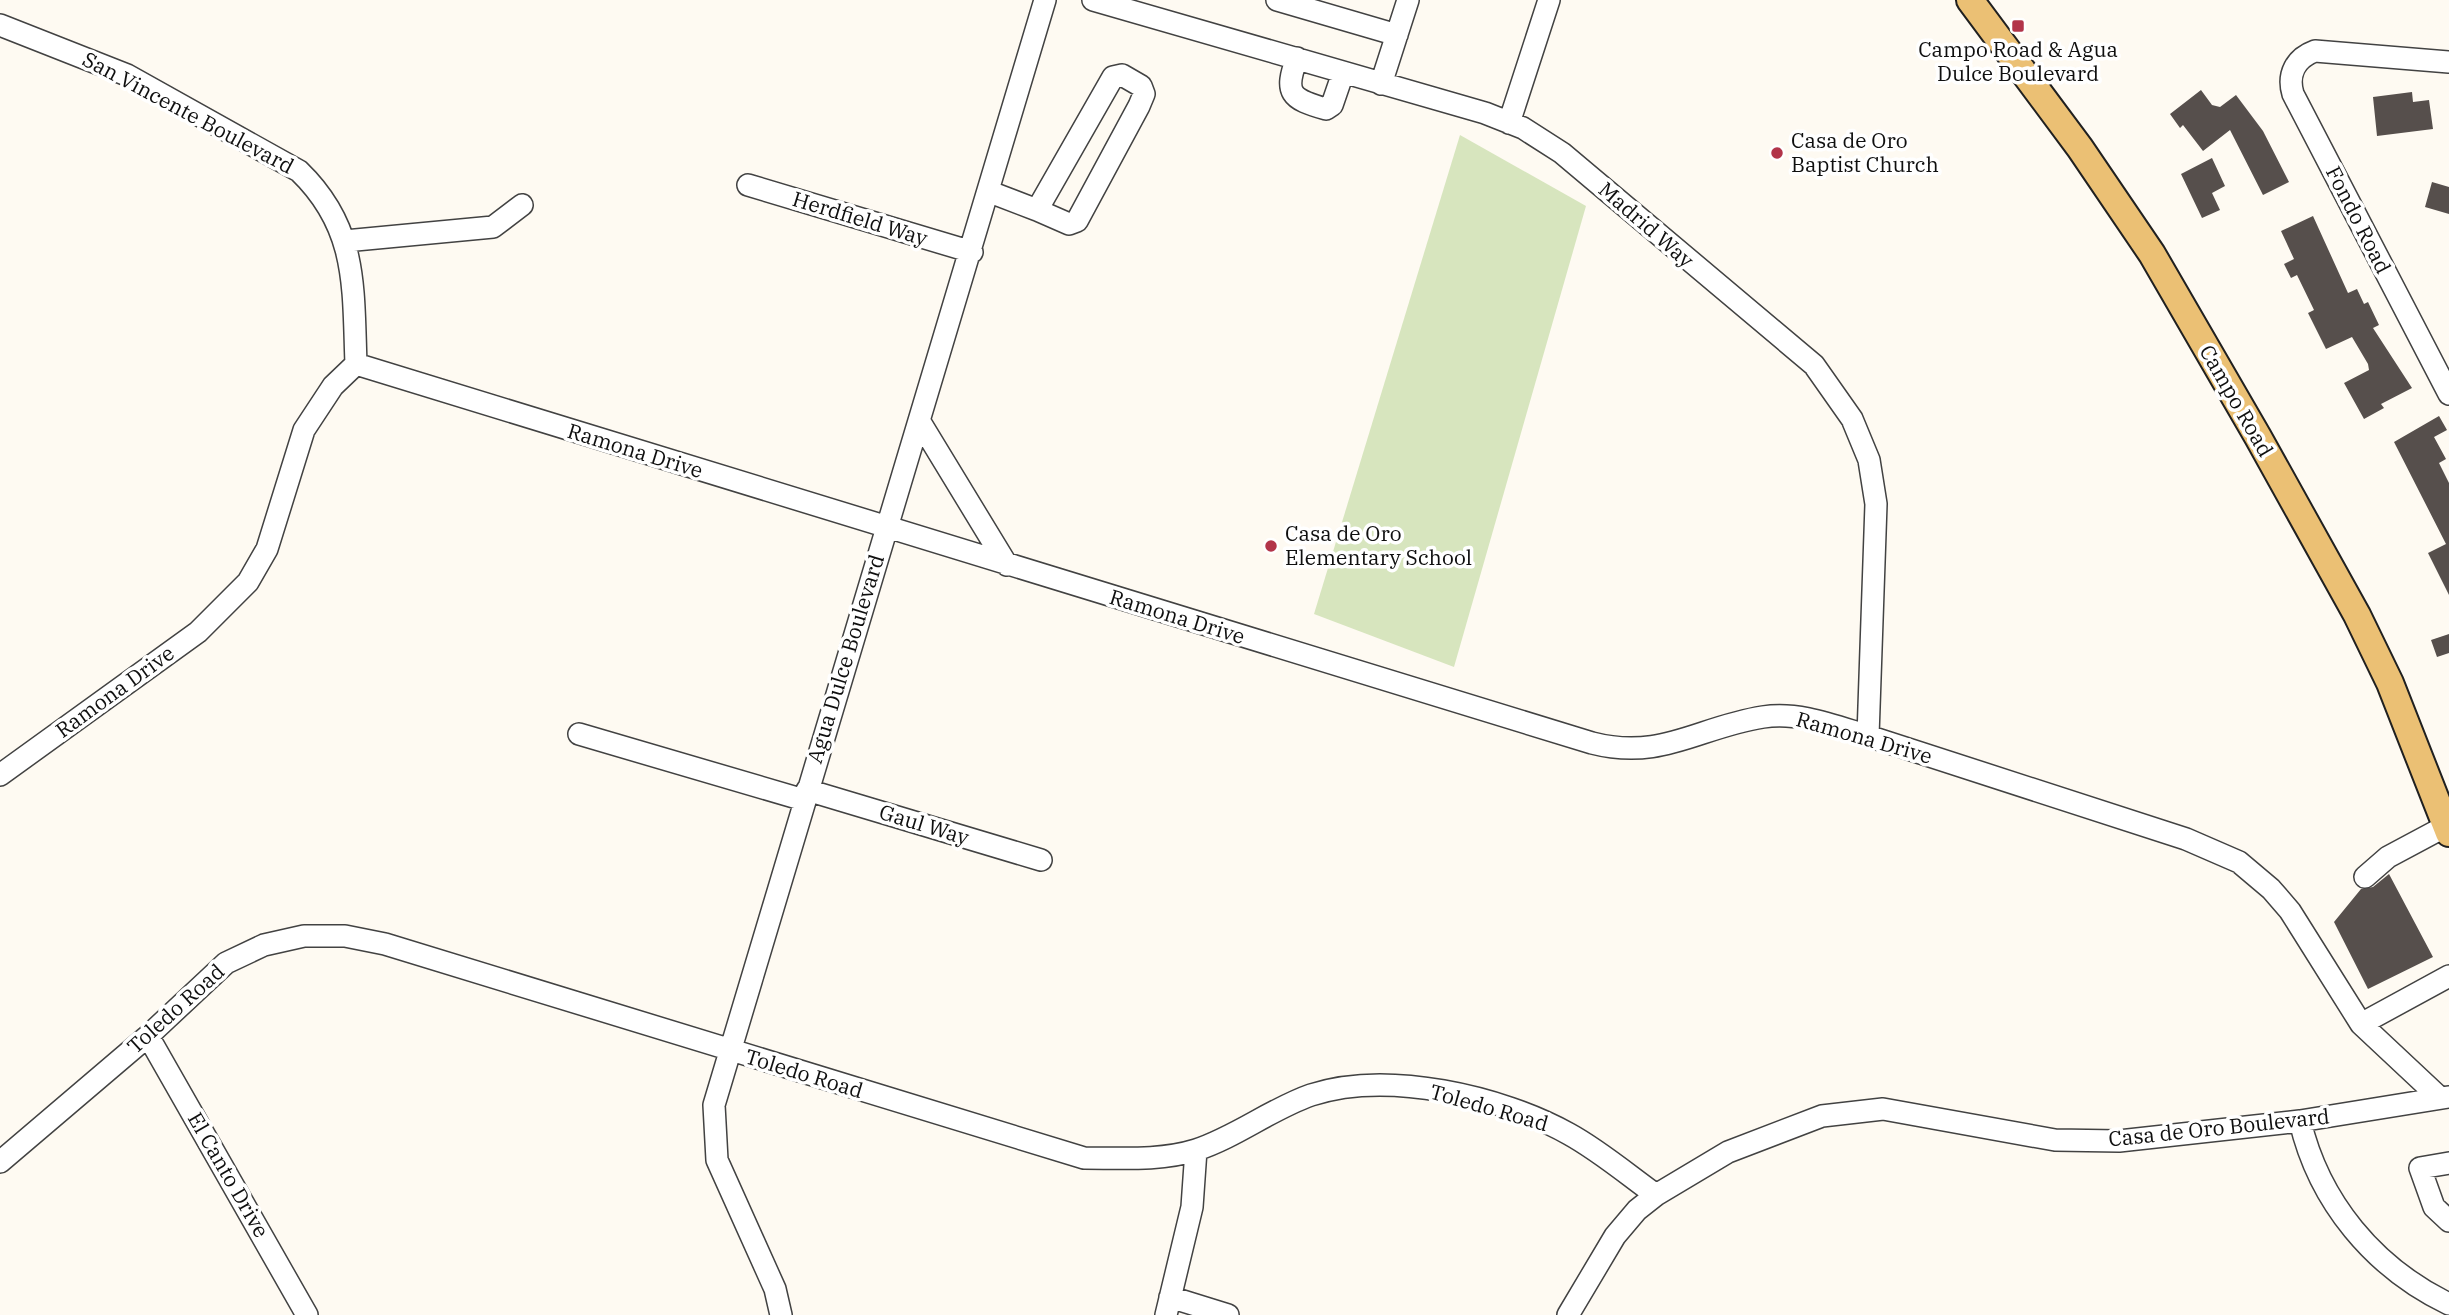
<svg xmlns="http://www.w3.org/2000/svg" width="2449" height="1315" font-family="'IBM Plex Serif',serif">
  <rect width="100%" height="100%" fill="#fefaf2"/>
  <path fill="#d7e5be" d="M 1460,135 L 1586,206 L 1454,667 L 1314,614 Z"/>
  <path fill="#564f4c" d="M 2201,90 L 2212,105 L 2220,107 L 2236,95 L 2263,131 L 2289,182 L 2263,195 L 2230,130 L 2203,151 L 2183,125 L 2180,128 L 2170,114 Z
    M 2412,92 L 2413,102 L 2429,100 L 2433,129 L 2377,136 L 2373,97 Z
    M 2212,158 L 2225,186 L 2212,193 L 2220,210 L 2202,218 L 2181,174 Z
    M 2432,182 L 2449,187 L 2449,214 L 2425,207 Z
    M 2313,216 L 2348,293 L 2357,289 L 2364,304 L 2368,302 L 2379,325 L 2373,328 L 2412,388 L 2381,404 L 2384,408 L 2364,419 L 2344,383 L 2369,370 L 2368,364 L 2352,337 L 2326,349 L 2308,313 L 2314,310 L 2297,275 L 2291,278 L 2284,264 L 2294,259 L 2281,231 Z
    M 2439,416 L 2447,430 L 2434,437 L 2446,459 L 2439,463 L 2449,483 L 2449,595 L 2428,553 L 2446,544 L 2394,442 Z
    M 2449,634 L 2449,653 L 2437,657 L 2431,640 Z
    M 2389,874 L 2433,957 L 2368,989 L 2334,922 L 2361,889 L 2373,887 Z"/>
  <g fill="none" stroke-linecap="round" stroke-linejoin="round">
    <defs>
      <path id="minor" d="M 1093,0 L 1485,113 L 1523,128 L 1562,153 L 1814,365 L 1852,419 L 1869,460 L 1876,504 L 1868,736
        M 1277,0 L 1397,35
        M 0,25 L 127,75 L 299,171 C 358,228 353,287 356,364
        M 1297,58 C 1284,93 1290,99 1326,109 L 1332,105 L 1343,73
        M 2449,62 L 2315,51 C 2296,58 2287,74 2293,94 L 2449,394
        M 1122,75 L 1141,86 L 1144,94 L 1139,106 L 1077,221 L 1069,224 L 1037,210 L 1113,77 Z
        M 1381,84 L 1408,0
        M 1509,123 L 1549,0
        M 748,185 L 972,252
        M 990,192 L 1037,210
        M 345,241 L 493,227 L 522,205
        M 920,422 L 1007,565
        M 579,734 L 804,800
        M 0,775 L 198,632 L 248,582 L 267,549 L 304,430 L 333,386 L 356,364 L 1592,743 C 1662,761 1698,727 1763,717 C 1798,711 1835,726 1868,736 L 2186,839 L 2239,862 L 2271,889 L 2290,911 L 2361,1024 L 2440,1098
        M 807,790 L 1041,860
        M 2365,877 L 2388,857 L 2446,826
        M 2361,1024 L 2449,976
        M 148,1036 L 307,1315
        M 2300,1121 C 2319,1202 2374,1268 2449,1304
        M 0,1162 L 148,1036 L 226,963 L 264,945 L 304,936 L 345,936 L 385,944 L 1084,1158 C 1121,1158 1161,1161 1196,1150 C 1236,1137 1271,1109 1311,1095 C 1387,1070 1501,1096 1569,1134 C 1600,1151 1628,1175 1656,1195
        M 2449,1163 L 2420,1168 L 2434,1207 L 2449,1221
        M 1170,1297 L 1228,1315
        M 781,1315 L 775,1289 L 717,1160 L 714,1105 L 1045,0
        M 1166,1315 L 1192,1207 L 1196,1150
        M 1568,1315 L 1615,1236 L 1637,1210 L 1656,1195 L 1728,1152 L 1822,1116 L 1883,1109 L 2055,1140 L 2119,1141 L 2300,1121 L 2448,1097"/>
      <path id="major" d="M 1970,0 L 2080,148 L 2152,254 L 2258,437 L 2357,615 L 2390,683 L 2449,833"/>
    </defs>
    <use href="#minor" stroke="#424242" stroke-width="24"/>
    <use href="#major" stroke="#202020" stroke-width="30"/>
    <use href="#minor" stroke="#fff" stroke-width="21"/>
    <use href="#major" stroke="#ebc074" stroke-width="26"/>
  </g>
  <g fill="#b23449" stroke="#fff" stroke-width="2.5">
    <rect x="2011" y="19" width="14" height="14" rx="3.5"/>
    <circle cx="1777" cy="153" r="7"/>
    <circle cx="1271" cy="546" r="7"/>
  </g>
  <g text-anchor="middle" stroke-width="7" stroke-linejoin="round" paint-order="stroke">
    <g font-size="21" fill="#0f0f0f" stroke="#fff" text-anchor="start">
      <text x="2018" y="57" text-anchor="middle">Campo Road &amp; Agua<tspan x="2018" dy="24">Dulce Boulevard</tspan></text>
      <text x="1791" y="148">Casa de Oro<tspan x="1791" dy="24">Baptist Church</tspan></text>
      <text x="1285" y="541">Casa de Oro<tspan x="1285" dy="24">Elementary School</tspan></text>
    </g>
    <g font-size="21" fill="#0f0f0f" stroke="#fff">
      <text transform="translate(188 113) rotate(28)" y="7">San Vincente Boulevard</text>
      <text transform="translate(860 219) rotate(17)" y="7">Herdfield Way</text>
      <text transform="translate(2358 220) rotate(63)" y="7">Fondo Road</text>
      <text transform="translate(1646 225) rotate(41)" y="7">Madrid Way</text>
      <text transform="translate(2236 401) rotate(60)" y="7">Campo Road</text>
      <text transform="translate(635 451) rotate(17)" y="7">Ramona Drive</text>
      <text transform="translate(1177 617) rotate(17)" y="7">Ramona Drive</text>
      <text transform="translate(846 659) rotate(-73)" y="7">Agua Dulce Boulevard</text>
      <text transform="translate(115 692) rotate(-36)" y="7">Ramona Drive</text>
      <text transform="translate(1864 738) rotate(16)" y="7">Ramona Drive</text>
      <text transform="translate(924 825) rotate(17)" y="7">Gaul Way</text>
      <text transform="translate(176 1009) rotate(-42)" y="7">Toledo Road</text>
      <text transform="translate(804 1074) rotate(17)" y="7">Toledo Road</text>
      <text transform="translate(1489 1108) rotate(16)" y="7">Toledo Road</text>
      <text transform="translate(2219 1128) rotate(-6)" y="7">Casa de Oro Boulevard</text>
      <text transform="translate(228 1175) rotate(60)" y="7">El Canto Drive</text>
    </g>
  </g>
</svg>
